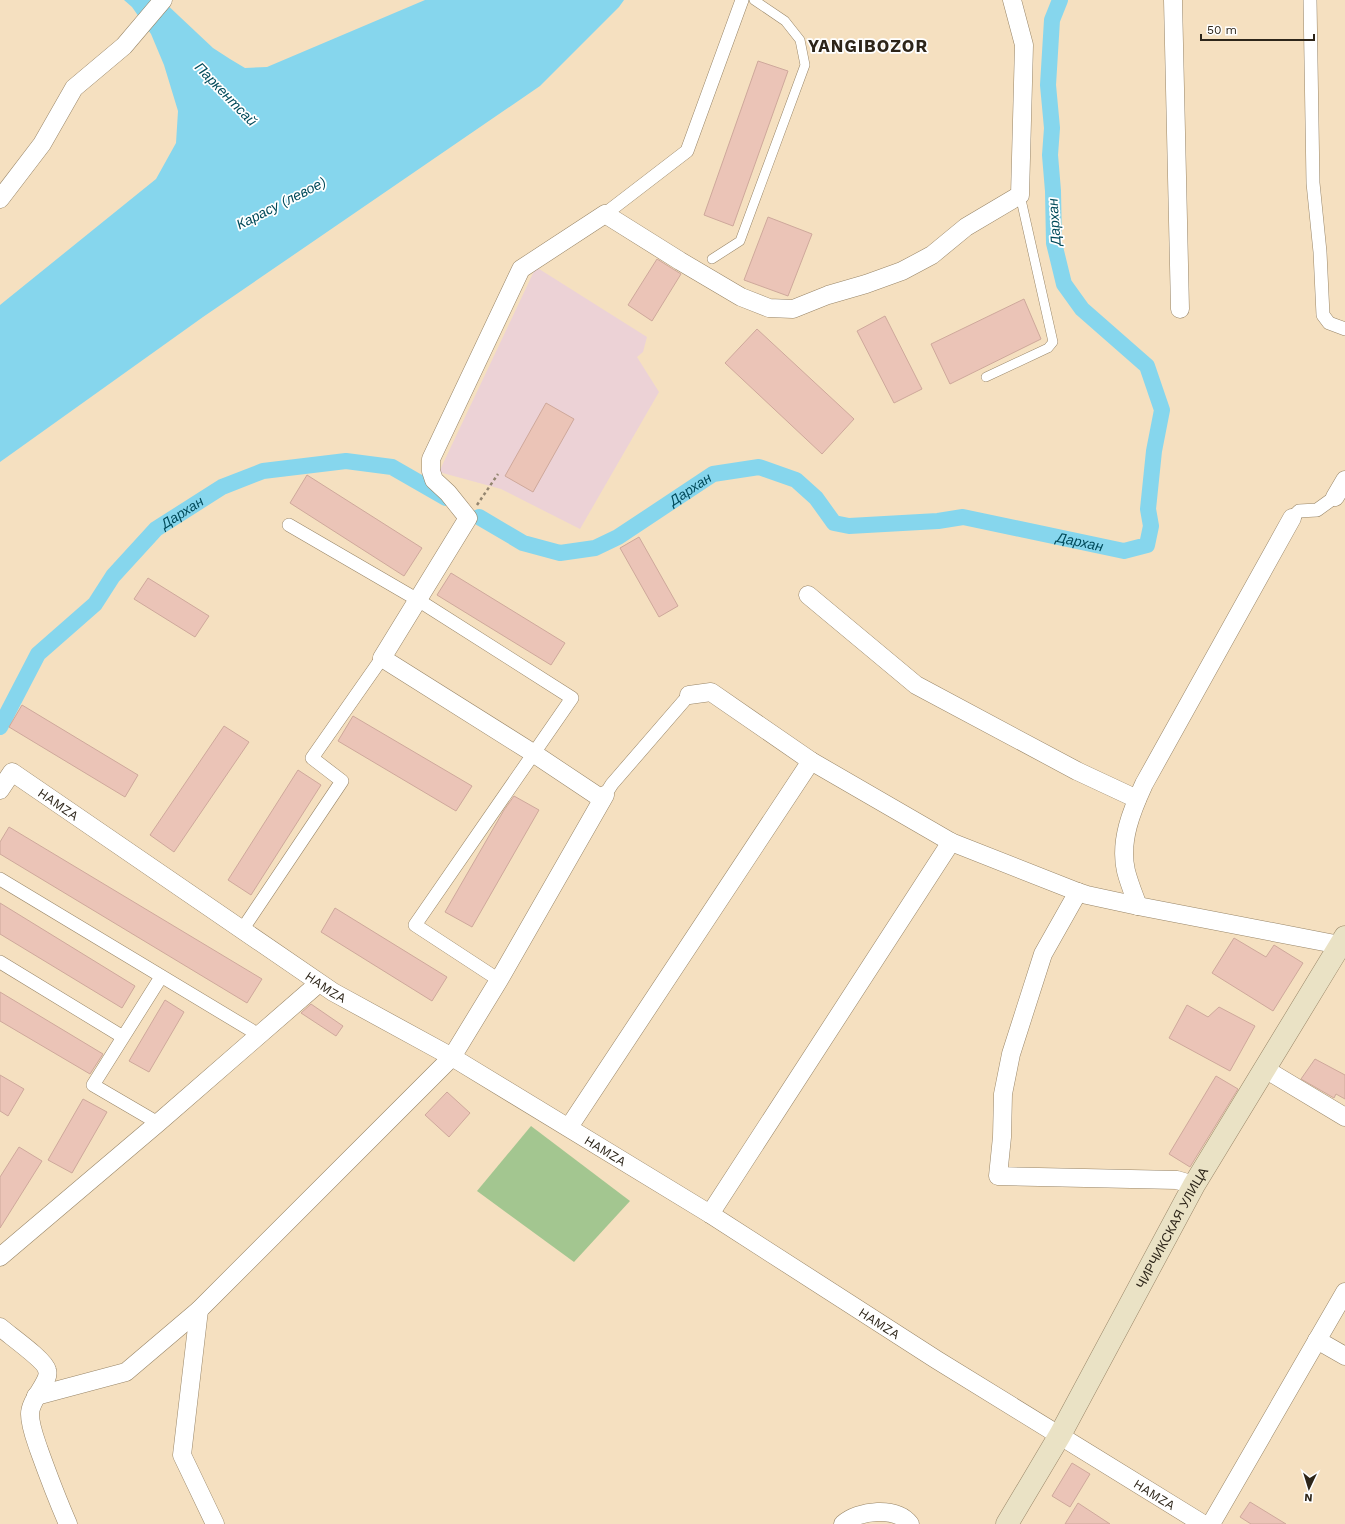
<svg xmlns="http://www.w3.org/2000/svg" width="1345" height="1524" font-family="'Work Sans',sans-serif">
  <rect width="100%" height="100%" fill="#f5e0c0"/>
  <path fill="#ecd2d6" d="M 536,267 L 647,337 L 643,352 L 637,357 L 659,392 L 580,529 L 501,489 L 439,472 Z"/>
  <path fill="#a3c690" d="M 531,1126 L 630,1201 L 574,1262 L 477,1191 Z"/>
  <path fill="#86d6ed" d="M 124,0 L 162,0 L 213,48 L 230,59 L 245,68 L 267,67 L 425,0 L 624,0 L 619,7 L 540,86 L 203,317 L 0,462 L 0,305 L 156,179 L 176,143 L 178,111 L 164,65 L 151,34 L 132,7 Z"/>
  <g fill="none" stroke-linecap="round" stroke-linejoin="round">
    <g stroke="#86d6ed" stroke-width="16">
      <path id="s1" d="M 479,517 L 523,543 L 560,553 L 595,548 L 618,537 L 713,474 L 759,467 L 796,480 L 816,498 L 834,523 L 849,526 L 938,521 L 963,517 L 1124,551 L 1147,545 L 1151,526 L 1148,509 L 1154,451 L 1162,410 L 1147,366 L 1082,309 L 1064,284 L 1054,243 L 1053,191 L 1050,155 L 1052,128 L 1048,85 L 1052,20 L 1060,0"/>
      <path id="s2" d="M 0,727 L 38,654 L 95,604 L 113,576 L 156,529 L 222,487 L 263,471 L 346,461 L 392,467 L 446,498"/>
    </g>
  </g>
  <path fill="#ebc4b7" stroke="#cea89b" d="M 758,61 L 788,71 L 733,226 L 704,215 Z
    M 768,217 L 812,234 L 788,296 L 744,280 Z
    M 657,259 L 681,274 L 652,321 L 628,305 Z
    M 1024,299 L 1041,339 L 950,384 L 931,344 Z
    M 885,316 L 922,389 L 894,403 L 857,331 Z
    M 757,329 L 854,419 L 822,454 L 725,363 Z
    M 546,403 L 574,419 L 533,492 L 505,476 Z
    M 307,475 L 422,548 L 404,576 L 290,503 Z
    M 639,537 L 678,606 L 659,617 L 620,548 Z
    M 451,573 L 565,643 L 551,665 L 437,595 Z
    M 148,578 L 209,616 L 195,637 L 134,599 Z
    M 22,705 L 138,775 L 125,797 L 9,727 Z
    M 353,716 L 472,786 L 456,811 L 338,741 Z
    M 224,726 L 249,742 L 174,852 L 150,835 Z
    M 298,770 L 321,785 L 251,895 L 228,880 Z
    M 514,796 L 539,810 L 472,927 L 445,912 L 504,810 Z
    M 9,827 L 262,979 L 247,1003 L 0,854 L 0,842 Z
    M 0,903 L 135,986 L 122,1008 L 0,934 Z
    M 335,908 L 447,977 L 432,1001 L 321,932 Z
    M 1234,938 L 1266,957 L 1274,945 L 1303,963 L 1273,1011 L 1212,973 Z
    M 0,992 L 103,1054 L 90,1074 L 0,1021 Z
    M 165,1000 L 184,1012 L 149,1072 L 129,1061 Z
    M 311,1004 L 343,1026 L 336,1036 L 301,1013 Z
    M 1187,1005 L 1208,1017 L 1219,1007 L 1255,1026 L 1230,1071 L 1169,1038 Z
    M 1315,1059 L 1345,1075 L 1345,1099 L 1336,1094 L 1334,1098 L 1301,1079 Z
    M 0,1075 L 24,1089 L 8,1116 L 0,1111 Z
    M 1216,1076 L 1238,1089 L 1190,1167 L 1169,1154 Z
    M 447,1092 L 470,1113 L 449,1137 L 425,1115 Z
    M 83,1099 L 107,1112 L 72,1173 L 48,1160 Z
    M 19,1147 L 42,1161 L 0,1228 L 0,1177 Z
    M 1072,1463 L 1090,1474 L 1070,1507 L 1052,1496 Z
    M 1250,1502 L 1286,1524 L 1251,1524 L 1240,1517 Z
    M 1078,1503 L 1110,1524 L 1065,1524 Z"/>
  <g fill="none" stroke-linecap="round" stroke-linejoin="round">
    <defs>
      <path id="service" d="M 712,259 L 740,241 L 805,65 L 800,40 L 785,21 L 754,0
        M 986,377 L 1048,348 L 1053,342 L 1020,195"/>
      <path id="pedestrian" d="M 1310,0 L 1313,183 L 1320,252 L 1323,315 L 1329,323 L 1345,329
        M 605,214 L 687,151 L 742,0
        M 1292,518 L 1299,511 L 1317,510 L 1335,497
        M 289,525 L 418,600 L 572,698 L 415,925 L 499,980
        M 605,795 L 612,784 L 689,695
        M 0,879 L 259,1035
        M 242,930 L 342,781 L 312,758 L 382,658
        M 0,962 L 123,1037
        M 158,1123 L 93,1085 L 161,977"/>
      <g id="minor">
        <path d="M 1173,0 L 1180,309"/>
        <path d="M 0,199 L 42,144 L 74,88 L 124,46 L 163,0"/>
        <path d="M 1335,497 L 1345,480"/>
        <path d="M 808,595 L 916,685 L 1077,771 L 1137,799"/>
        <path d="M 689,695 L 711,692 L 811,761 L 951,842 L 1078,892 L 1087,895 L 1138,906 L 1340,945"/>
        <path id="s3" d="M 0,790 L 12,772 L 333,992 L 452,1057 L 710,1214 L 937,1360 L 1203,1524"/>
        <path d="M 602,799 L 533,753 L 382,658 L 468,518 L 448,493 L 434,480 L 431,471 L 431,459 L 521,269 L 605,214 L 680,261 L 741,297 L 769,308 L 793,309 L 828,295 L 866,284 L 902,271 L 932,255 L 966,227 L 1020,195 L 1024,45 L 1012,0"/>
        <path d="M 1078,892 L 1043,954 L 1011,1054 L 1003,1094 L 1002,1137 L 998,1176 L 1177,1180 L 1194,1185"/>
        <path d="M 1138,906 C 1134,895 1129,883 1126,871 C 1119,841 1132,810 1144,784 L 1292,518"/>
        <path d="M 1265,1069 L 1345,1117"/>
        <path d="M 569,1127 L 811,761"/>
        <path d="M 710,1214 L 951,842"/>
        <path d="M 0,1257 L 158,1123 L 319,983"/>
        <path d="M 199,1310 L 182,1455 L 215,1524"/>
        <path d="M 0,1327 C 9,1335 45,1360 47,1370 C 51,1381 30,1399 30,1414 C 30,1426 35,1438 39,1450 C 48,1475 57,1499 68,1524"/>
        <path d="M 1317,1340 L 1345,1356"/>
        <path d="M 36,1396 L 126,1372 L 199,1310 L 452,1057 L 499,980 L 605,795"/>
        <path d="M 843,1524 C 859,1510 896,1506 910,1524"/>
        <path d="M 1211,1524 L 1345,1292"/>
      </g>
      <g id="secondary">
        <path id="s4" d="M 1007,1524 L 1060,1435 L 1194,1185 L 1345,937"/>
      </g>
    </defs>
    <use href="#service" stroke="#988567" stroke-width="10"/>
    <use href="#pedestrian" stroke="#988567" stroke-width="14"/>
    <use href="#minor" stroke="#988567" stroke-width="19"/>
    <use href="#secondary" stroke="#988567" stroke-width="23"/>
    <path stroke="#93856f" stroke-width="2.5" stroke-dasharray="3 3" stroke-linecap="butt" d="M 477,505 L 498,474"/>
    <use href="#service" stroke="#fff" stroke-width="9"/>
    <use href="#pedestrian" stroke="#fff" stroke-width="13"/>
    <use href="#minor" stroke="#fff" stroke-width="18"/>
    <use href="#secondary" stroke="#eae2c5" stroke-width="22"/>
  </g>
  <g text-anchor="middle" stroke-width="3.5" stroke-linejoin="round" paint-order="stroke">
    <g font-size="13" fill="#2d2519" stroke="#fff">
      <text dy="5" stroke="none"><textPath href="#s3" startOffset="78">HAMZA</textPath></text>
      <text dy="5" stroke="none"><textPath href="#s3" startOffset="402">HAMZA</textPath></text>
      <text dy="5" stroke="none"><textPath href="#s3" startOffset="726">HAMZA</textPath></text>
      <text dy="5" stroke="none"><textPath href="#s4" startOffset="339">ЧИРЧИКСКАЯ УЛИЦА</textPath></text>
      <text dy="5" stroke="none"><textPath href="#s3" startOffset="1050">HAMZA</textPath></text>
      <text dy="5" stroke="none"><textPath href="#s3" startOffset="1374">HAMZA</textPath></text>
    </g>
    <g font-size="14" font-style="italic" fill="#004a5a" stroke="#fff">
      <text transform="translate(226 94) rotate(46)" y="5">Паркентсай</text>
      <text transform="translate(281 203) rotate(-27)" y="5">Карасу (левое)</text>
      <text transform="translate(1054 222) rotate(-94)" y="5">Дархан</text>
      <text dy="5" stroke="none"><textPath href="#s1" startOffset="237">Дархан</textPath></text>
      <text dy="5" stroke="none"><textPath href="#s2" startOffset="286">Дархан</textPath></text>
      <text dy="5" stroke="none"><textPath href="#s1" startOffset="657">Дархан</textPath></text>
    </g>
    <g font-size="17" font-weight="bold" letter-spacing="1" fill="#2d2519" stroke="#fff">
      <text x="868" y="52">YANGIBOZOR</text>
    </g>
  </g>
  <g transform="translate(1309 1488) rotate(184)" stroke="#ffffff" stroke-width="3" paint-order="stroke">
  <path d="M0-3L7 15L0 10L-7 15Z" fill="#2d2519"/>
  <text y="-6" font-size="11" font-weight="bold" text-anchor="middle" fill="#2d2519">N</text>
  </g>
  <path d="M1201 34v6h113v-6" fill="none" stroke="#2d2519" stroke-width="2"/>
  <text x="1207" y="34" font-size="12" fill="#2d2519" stroke="#ffffff" stroke-width="3" paint-order="stroke">50 m</text>
</svg>
